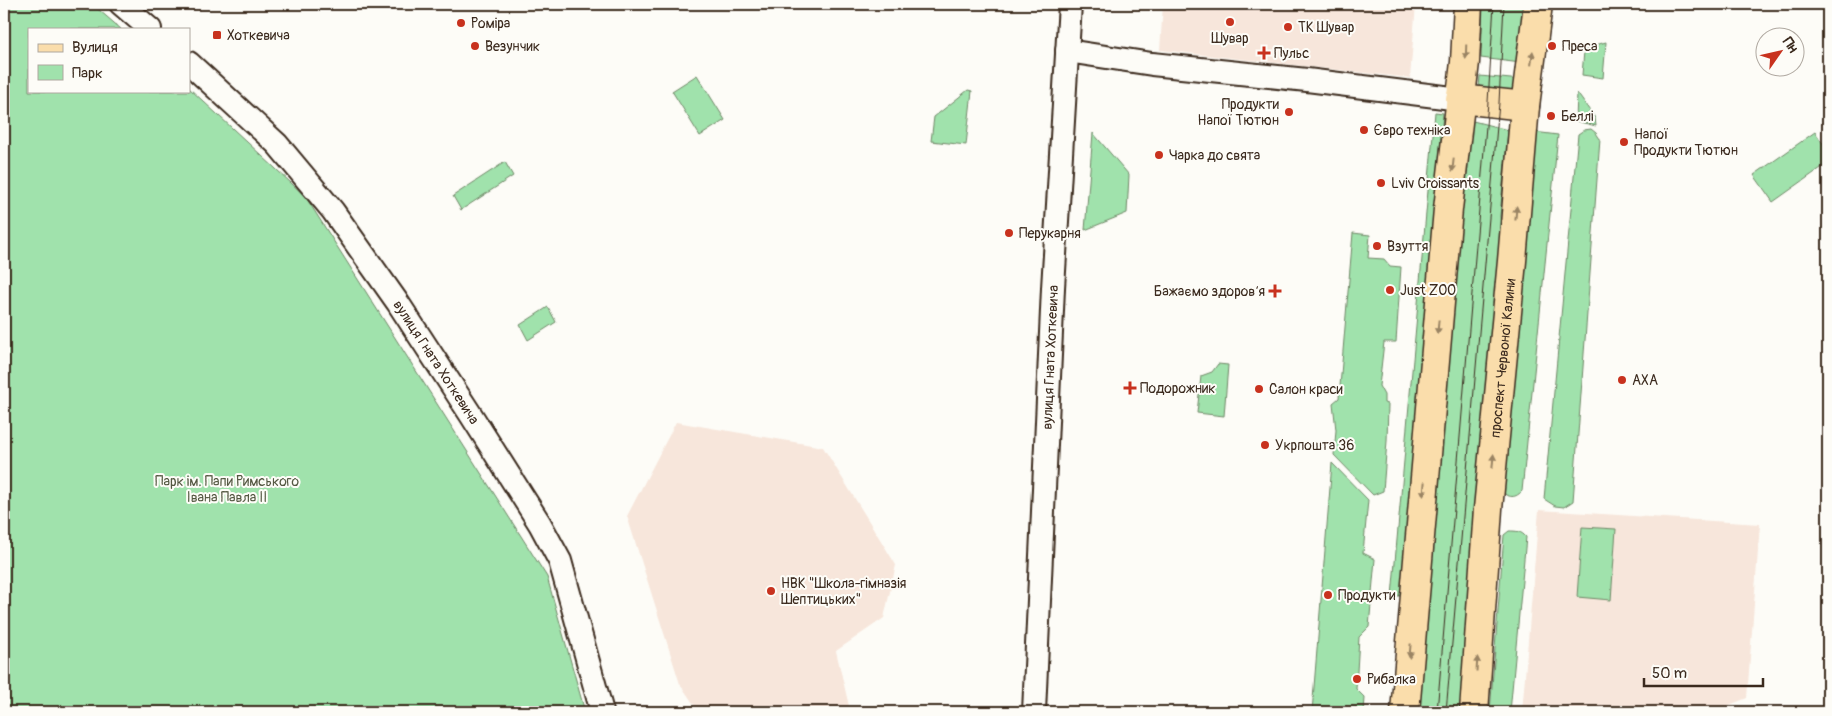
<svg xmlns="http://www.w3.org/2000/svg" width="1832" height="716" font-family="Pangolin,sans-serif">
  <rect width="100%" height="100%" fill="#fdfcf7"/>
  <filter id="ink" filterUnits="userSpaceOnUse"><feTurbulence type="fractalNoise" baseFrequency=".02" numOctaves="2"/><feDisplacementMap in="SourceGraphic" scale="10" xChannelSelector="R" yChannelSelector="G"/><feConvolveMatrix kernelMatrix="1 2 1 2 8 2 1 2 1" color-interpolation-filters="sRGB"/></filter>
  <g filter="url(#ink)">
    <path fill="#f7e6db" d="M 1163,4 L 1416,4 L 1410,78 L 1160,50 Z
      M 676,422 L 823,447 L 896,565 L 884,618 L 836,651 L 849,706 L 840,712 L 699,712 L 680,684 L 627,516 Z
      M 1539,510 L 1760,524 L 1747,698 L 1712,712 L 1522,712 Z"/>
    <path fill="#a0e2ac" stroke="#6e8665" d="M 4,4 L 92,4 L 121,29 L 29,29 L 29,91 L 189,91 L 189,88 L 305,196 L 547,577 L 585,712 L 4,712 Z
      M 1483,4 L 1525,4 L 1521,63 L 1481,58 Z
      M 1606,42 L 1603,78 L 1582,75 L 1584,51 L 1592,46 Z
      M 697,75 L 725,120 L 700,136 L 672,91 Z
      M 1480,76 L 1521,80 L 1520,92 L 1479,88 Z
      M 968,90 L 972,91 L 966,145 L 931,141 L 934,117 Z
      M 1577,93 L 1595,118 L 1596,126 L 1576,121 Z
      M 1435,112 L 1443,113 L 1402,596 L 1392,596 Z
      M 1473,121 L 1508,130 L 1500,216 L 1503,258 L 1462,712 L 1415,712 L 1466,132 Z
      M 1591,129 L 1596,133 L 1600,139 L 1573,501 L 1564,507 L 1555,506 L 1544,499 L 1578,134 L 1584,130 Z
      M 1534,132 L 1558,135 L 1522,491 C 1514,500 1507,497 1499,489 Z
      M 1815,132 L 1828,151 L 1828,163 L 1773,202 L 1754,175 Z
      M 1093,133 L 1129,175 L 1127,213 L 1085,230 Z
      M 505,162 L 513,176 L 461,210 L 453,196 Z
      M 1353,233 L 1370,235 L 1368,258 L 1384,259 L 1390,266 L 1401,267 L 1396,342 L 1384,342 L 1379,386 L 1384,395 L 1384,403 L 1388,404 L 1387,441 L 1383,491 L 1373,495 L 1334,455 L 1336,430 L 1333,403 L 1339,398 Z
      M 548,307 L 556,322 L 528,340 L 520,325 Z
      M 1218,364 L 1228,365 L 1224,416 L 1197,413 L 1201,376 L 1212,372 Z
      M 1332,463 L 1368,500 L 1363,553 L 1375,559 L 1369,627 L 1359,637 L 1356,689 L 1365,698 L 1364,712 L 1312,712 Z
      M 1582,527 L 1616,529 L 1611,600 L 1577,597 Z
      M 1509,531 C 1516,531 1521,531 1526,537 L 1510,712 L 1490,712 L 1504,535 Z"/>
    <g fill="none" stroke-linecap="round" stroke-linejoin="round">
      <defs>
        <g id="minor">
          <path d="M 121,4 L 150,29"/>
          <path d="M 1067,51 L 1152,64 L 1307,80 L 1460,99"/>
          <path id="s1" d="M 189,63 L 277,144 L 333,211 L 398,303 L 471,415 L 540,524 L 560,561 L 602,712"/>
          <path id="s2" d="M 1034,712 L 1053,288 L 1070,4"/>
        </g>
        <g id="major">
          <path d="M 1460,99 L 1525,106"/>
          <path d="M 1405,712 L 1448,209 L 1465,62 L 1468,4"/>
          <path id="s3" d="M 1474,712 L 1488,509 L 1512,261 L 1525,106 L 1538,4"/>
        </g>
      </defs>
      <use href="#minor" stroke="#3b2a1e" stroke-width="26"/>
      <use href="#major" stroke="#3b2a1e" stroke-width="31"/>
      <use href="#minor" stroke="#fdfcf7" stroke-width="22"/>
      <use href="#major" stroke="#faddab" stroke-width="28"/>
      <path stroke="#3b2a1e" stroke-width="1" d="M 1437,712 L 1488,102 L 1494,4
        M 1446,712 L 1499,103 L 1504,4"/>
    </g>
    <defs><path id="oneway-solid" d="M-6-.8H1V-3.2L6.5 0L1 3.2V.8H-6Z" transform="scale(1.25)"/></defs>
    <g fill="#9a8464">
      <use href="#oneway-solid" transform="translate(1466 52) rotate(92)"/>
      <use href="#oneway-solid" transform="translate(1532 58) rotate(-83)"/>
      <use href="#oneway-solid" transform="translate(1453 165) rotate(96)"/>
      <use href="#oneway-solid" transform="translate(1516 213) rotate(-85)"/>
      <use href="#oneway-solid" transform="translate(1438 327) rotate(95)"/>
      <use href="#oneway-solid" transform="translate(1493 461) rotate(-85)"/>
      <use href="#oneway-solid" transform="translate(1424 489) rotate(95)"/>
      <use href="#oneway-solid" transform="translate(1410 651) rotate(95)"/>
      <use href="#oneway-solid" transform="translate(1477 664) rotate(-86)"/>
    </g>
  </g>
  <g fill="#c8321e" stroke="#fdfcf7" stroke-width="2">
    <circle cx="1230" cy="22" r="5"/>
    <circle cx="461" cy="23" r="5"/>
    <circle cx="1288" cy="27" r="5"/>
    <rect x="212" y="30" width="10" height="10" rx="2.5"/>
    <circle cx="475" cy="46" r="5"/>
    <circle cx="1552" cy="46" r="5"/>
    <path d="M1261.5 45.5h5v5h5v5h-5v5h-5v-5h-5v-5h5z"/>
    <circle cx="1289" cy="112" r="5"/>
    <circle cx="1551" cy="116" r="5"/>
    <circle cx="1364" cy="130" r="5"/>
    <circle cx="1624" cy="142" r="5"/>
    <circle cx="1159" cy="155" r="5"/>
    <circle cx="1381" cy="183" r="5"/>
    <circle cx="1009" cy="233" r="5"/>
    <circle cx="1377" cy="246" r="5"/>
    <circle cx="1390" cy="290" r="5"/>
    <path d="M1272.5 283.5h5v5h5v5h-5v5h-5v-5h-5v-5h5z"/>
    <circle cx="1622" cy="380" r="5"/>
    <path d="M1127.5 380.5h5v5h5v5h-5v5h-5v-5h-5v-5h5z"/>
    <circle cx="1259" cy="389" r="5"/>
    <circle cx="1265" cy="445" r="5"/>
    <circle cx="771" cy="591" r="5"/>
    <circle cx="1328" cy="595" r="5"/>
    <circle cx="1357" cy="679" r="5"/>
  </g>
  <g text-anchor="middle" stroke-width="4" stroke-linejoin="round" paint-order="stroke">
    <g font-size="14" fill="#3b2a1e" stroke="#fdfcf7" text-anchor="start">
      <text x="471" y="28">Роміра</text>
      <text x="1298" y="32">ТК Шувар</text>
      <text x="227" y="40">Хоткевича</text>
      <text x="1230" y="43" text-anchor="middle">Шувар</text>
      <text x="485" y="51">Везунчик</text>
      <text x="1562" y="51">Преса</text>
      <text x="1274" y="58">Пульс</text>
      <text x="1279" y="109" text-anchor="end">Продукти<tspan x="1279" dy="16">Напої Тютюн</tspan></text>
      <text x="1561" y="121">Беллі</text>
      <text x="1374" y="135">Євро техніка</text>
      <text x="1634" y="139">Напої<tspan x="1634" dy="16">Продукти Тютюн</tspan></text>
      <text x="1169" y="160">Чарка до свята</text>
      <text x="1391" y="188">Lviv Croissants</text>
      <text x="1019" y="238">Перукарня</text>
      <text x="1387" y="251">Взуття</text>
      <text x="1400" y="295">Just ZOO</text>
      <text x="1265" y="296" text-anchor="end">Бажаємо здоровʼя</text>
      <text x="1632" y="385">AXA</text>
      <text x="1140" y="393">Подорожник</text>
      <text x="1269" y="394">Салон краси</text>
      <text x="1275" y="450">Укрпошта 36</text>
      <text x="781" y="588">НВК "Школа-гімназія<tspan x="781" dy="16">Шептицьких"</tspan></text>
      <text x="1338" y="600">Продукти</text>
      <text x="1367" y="684">Рибалка</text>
    </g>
    <g font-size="14" fill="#3b2a1e" stroke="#fdfcf7">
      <text dy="5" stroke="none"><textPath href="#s2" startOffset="355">вулиця Гната Хоткевича</textPath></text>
      <text dy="5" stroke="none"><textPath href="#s3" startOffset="355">проспект Червоної Калини</textPath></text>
      <text dy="5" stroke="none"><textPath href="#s1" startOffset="390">вулиця Гната Хоткевича</textPath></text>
    </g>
    <g font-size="14" fill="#545842" stroke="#fdfcf7">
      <text x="227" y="486">Парк ім. Папи Римського<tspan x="227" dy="16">Івана Павла ІІ</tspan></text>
    </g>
  </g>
  <rect width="1832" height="716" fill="none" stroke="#fdfcf7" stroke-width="20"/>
  <rect x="10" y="10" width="1812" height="696" fill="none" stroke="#3b2a1e" stroke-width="2" filter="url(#ink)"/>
  <rect x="28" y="28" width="162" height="65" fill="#fdfcf7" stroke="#afa8a0"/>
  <rect x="38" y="44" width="25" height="8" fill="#faddab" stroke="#afa8a0"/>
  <text x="72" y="52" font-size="15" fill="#3b2a1e">Вулиця</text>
  <rect x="38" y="65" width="25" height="15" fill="#a0e2ac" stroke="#afa8a0"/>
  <text x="72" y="78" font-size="15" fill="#3b2a1e">Парк</text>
  <g transform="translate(1780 52) rotate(56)"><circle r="24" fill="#fdfcf7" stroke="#afa8a0"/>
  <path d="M0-4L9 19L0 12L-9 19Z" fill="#c8321e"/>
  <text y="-8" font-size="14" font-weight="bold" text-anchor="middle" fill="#3b2a1e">Пн</text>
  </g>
  <path d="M1644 678v8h119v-8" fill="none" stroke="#3b2a1e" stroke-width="2.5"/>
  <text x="1652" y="678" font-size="15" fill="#3b2a1e" stroke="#fdfcf7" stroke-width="4" paint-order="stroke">50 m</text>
</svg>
